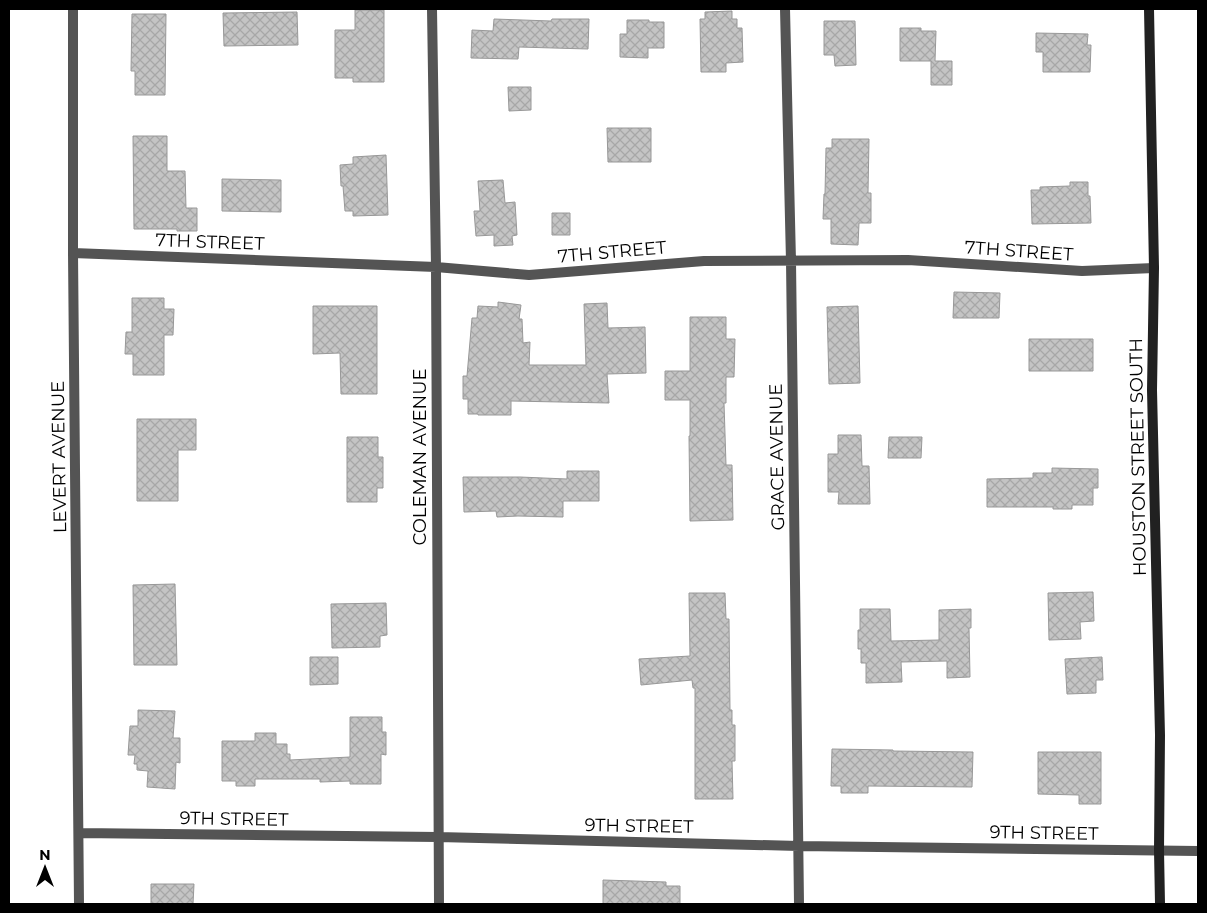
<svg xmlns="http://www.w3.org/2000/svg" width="1207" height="913" font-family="Montserrat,sans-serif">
  <defs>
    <pattern id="building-cross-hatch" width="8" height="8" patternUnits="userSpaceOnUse" patternTransform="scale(1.25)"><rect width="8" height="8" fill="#c4c4c4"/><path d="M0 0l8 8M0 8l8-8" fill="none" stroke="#a7a7a7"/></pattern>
  </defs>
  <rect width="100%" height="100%" fill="#fff"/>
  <path fill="url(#building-cross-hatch)" stroke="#989898" d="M 355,10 L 384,10 L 384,82 L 353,82 L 353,78 L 335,78 L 335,30 L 355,30 Z
    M 732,11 L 732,19 L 737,19 L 737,28 L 742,28 L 743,62 L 726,63 L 726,72 L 701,72 L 700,19 L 705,19 L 705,12 Z
    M 297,12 L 298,45 L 224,46 L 223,13 Z
    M 132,14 L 166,14 L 165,95 L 135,95 L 135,71 L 131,71 Z
    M 494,19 L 551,21 L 552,19 L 589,19 L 588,49 L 519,47 L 518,59 L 471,58 L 472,30 L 493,31 Z
    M 627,20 L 649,20 L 649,22 L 664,22 L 664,48 L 648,48 L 648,58 L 620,57 L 620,34 L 627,34 Z
    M 824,21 L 855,21 L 856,65 L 835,66 L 834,55 L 824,55 Z
    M 900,28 L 921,28 L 921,31 L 936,31 L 935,61 L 952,61 L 952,85 L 931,85 L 931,61 L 900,61 Z
    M 1036,33 L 1088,34 L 1087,45 L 1091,45 L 1090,72 L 1043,72 L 1043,52 L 1036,52 Z
    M 508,87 L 531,87 L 531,110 L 509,111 Z
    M 607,128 L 651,128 L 651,162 L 608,162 Z
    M 133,136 L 167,136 L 167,171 L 185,171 L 186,208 L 197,208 L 197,231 L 177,231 L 177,229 L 134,229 Z
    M 832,139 L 869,139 L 868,193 L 871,193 L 871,223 L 859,223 L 858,245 L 831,244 L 831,219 L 823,219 L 824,194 L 825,194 L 826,148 L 832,148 Z
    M 386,155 L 388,215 L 353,216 L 353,211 L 345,211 L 343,186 L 341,186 L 340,165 L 353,164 L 353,157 Z
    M 222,179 L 281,180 L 281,212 L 222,211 Z
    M 503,180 L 505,203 L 515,202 L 517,235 L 512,236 L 513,245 L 494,246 L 494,235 L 476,236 L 474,211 L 480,211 L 478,181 Z
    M 1070,182 L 1088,182 L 1088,196 L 1090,196 L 1091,223 L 1032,224 L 1031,190 L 1040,190 L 1040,187 L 1070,186 Z
    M 552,213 L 570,213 L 570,235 L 552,235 Z
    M 954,292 L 1000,293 L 999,318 L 953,318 Z
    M 132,298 L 164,298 L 164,309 L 174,309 L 173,335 L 164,335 L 164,375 L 133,375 L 133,354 L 125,354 L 126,332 L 132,332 Z
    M 498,302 L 521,305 L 519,319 L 522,319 L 523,343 L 530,342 L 529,365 L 586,365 L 584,304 L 607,303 L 608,328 L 645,327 L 646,373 L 607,374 L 609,403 L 511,401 L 511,415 L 478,415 L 478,414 L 468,414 L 468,399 L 463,399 L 463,376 L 467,376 L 472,318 L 477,318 L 478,306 L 498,307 Z
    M 313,306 L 377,306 L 377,394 L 341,394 L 340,353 L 313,354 Z
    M 858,306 L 860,383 L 829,384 L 827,307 Z
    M 690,317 L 726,317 L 726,339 L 735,339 L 734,377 L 726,377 L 726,403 L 724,403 L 726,465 L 732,465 L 733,520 L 690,521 L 689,436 L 690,436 L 690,400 L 665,400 L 665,371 L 690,371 Z
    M 1029,339 L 1093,339 L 1093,371 L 1029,371 Z
    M 137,419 L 196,419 L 196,450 L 178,450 L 178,501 L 137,501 Z
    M 838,435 L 861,435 L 862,466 L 869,466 L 870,504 L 838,504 L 839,492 L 828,492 L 828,454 L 838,454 Z
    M 347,437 L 378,437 L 378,457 L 383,457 L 383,488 L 377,488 L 377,502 L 347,502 Z
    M 889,437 L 922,437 L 921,458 L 888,458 Z
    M 1052,468 L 1098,469 L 1098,488 L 1093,488 L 1093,505 L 1072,505 L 1072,509 L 1053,509 L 1053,507 L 987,507 L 987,479 L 1033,478 L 1033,473 L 1052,473 Z
    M 567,471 L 599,471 L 599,501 L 563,501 L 563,517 L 518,516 L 497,517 L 496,511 L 464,512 L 463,477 L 520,477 L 567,479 Z
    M 175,584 L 177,665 L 134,665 L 133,585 Z
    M 1093,592 L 1094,621 L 1080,622 L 1081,639 L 1049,640 L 1048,593 Z
    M 689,593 L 725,593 L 726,619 L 729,619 L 730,710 L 732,710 L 732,725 L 735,725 L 735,761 L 732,761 L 733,799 L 695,799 L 695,688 L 693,688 L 692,680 L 641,685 L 639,659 L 690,656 Z
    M 386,603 L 387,635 L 380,636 L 380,647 L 332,648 L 331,604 Z
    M 860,609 L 890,609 L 891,641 L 939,640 L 939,610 L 971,609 L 971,628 L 969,628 L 970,677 L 947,678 L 947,661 L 901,662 L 902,682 L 866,683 L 866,663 L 861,663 L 861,649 L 858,649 L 858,630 L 860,630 Z
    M 310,657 L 338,657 L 338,684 L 310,685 Z
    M 1102,657 L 1103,680 L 1096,680 L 1096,693 L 1067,694 L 1065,659 Z
    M 138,710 L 175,711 L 173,738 L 180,738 L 180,763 L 176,762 L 175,789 L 147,787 L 148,771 L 137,770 L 137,764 L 134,764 L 135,755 L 128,755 L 130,726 L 138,726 Z
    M 350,717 L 382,717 L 382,732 L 386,732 L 386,755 L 381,754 L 381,784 L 350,784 L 350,781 L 320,782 L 320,779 L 255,779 L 255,786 L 236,786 L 236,781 L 222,781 L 222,741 L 255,741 L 255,733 L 276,733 L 276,744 L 287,744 L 287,754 L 290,754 L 290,760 L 350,757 Z
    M 832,749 L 893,750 L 893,751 L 973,752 L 972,787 L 868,786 L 868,793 L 841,793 L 841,786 L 831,786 Z
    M 1038,752 L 1101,752 L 1101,804 L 1079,804 L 1079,795 L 1038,794 Z
    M 603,880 L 666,882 L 666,886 L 680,886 L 680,904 L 603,904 Z
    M 151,884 L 194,884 L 193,904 L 151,904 Z"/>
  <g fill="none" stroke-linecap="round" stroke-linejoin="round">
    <path stroke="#545454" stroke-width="10" d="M 73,9 L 73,253 L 79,904
      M 432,9 L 436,267 L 439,904
      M 785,9 L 791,261 L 799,904
      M 73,253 L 436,267 L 529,275 L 704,261 L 908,260 L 1082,271 L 1154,268
      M 79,833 L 438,837 L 799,846 L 1198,851"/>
    <path stroke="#212121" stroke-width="10" d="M 1149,9 L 1154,268 L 1152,390 L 1160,735 L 1159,850 L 1160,904"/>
  </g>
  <g text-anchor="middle" stroke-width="4" stroke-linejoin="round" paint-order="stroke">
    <g font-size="18" fill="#000" stroke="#fff">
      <text transform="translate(210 242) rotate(2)" y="6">7TH STREET</text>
      <text transform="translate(1019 251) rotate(4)" y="6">7TH STREET</text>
      <text transform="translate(612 252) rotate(-5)" y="6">7TH STREET</text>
      <text transform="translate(59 457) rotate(-91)" y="6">LEVERT AVENUE</text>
      <text transform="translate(420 457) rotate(-90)" y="6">COLEMAN AVENUE</text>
      <text transform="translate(777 457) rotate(-91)" y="6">GRACE AVENUE</text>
      <text transform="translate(1138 457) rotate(-91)" y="6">HOUSTON STREET SOUTH</text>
      <text transform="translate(234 819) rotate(1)" y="6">9TH STREET</text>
      <text transform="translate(639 826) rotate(1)" y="6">9TH STREET</text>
      <text transform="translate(1044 833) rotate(1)" y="6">9TH STREET</text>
    </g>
  </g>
  <rect width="1207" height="913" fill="none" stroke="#000000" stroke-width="20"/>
  <g transform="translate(45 868)" stroke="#ffffff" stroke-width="4" paint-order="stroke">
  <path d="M0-4L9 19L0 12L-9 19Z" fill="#000000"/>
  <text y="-8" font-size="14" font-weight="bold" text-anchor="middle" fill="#000000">N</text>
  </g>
</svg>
